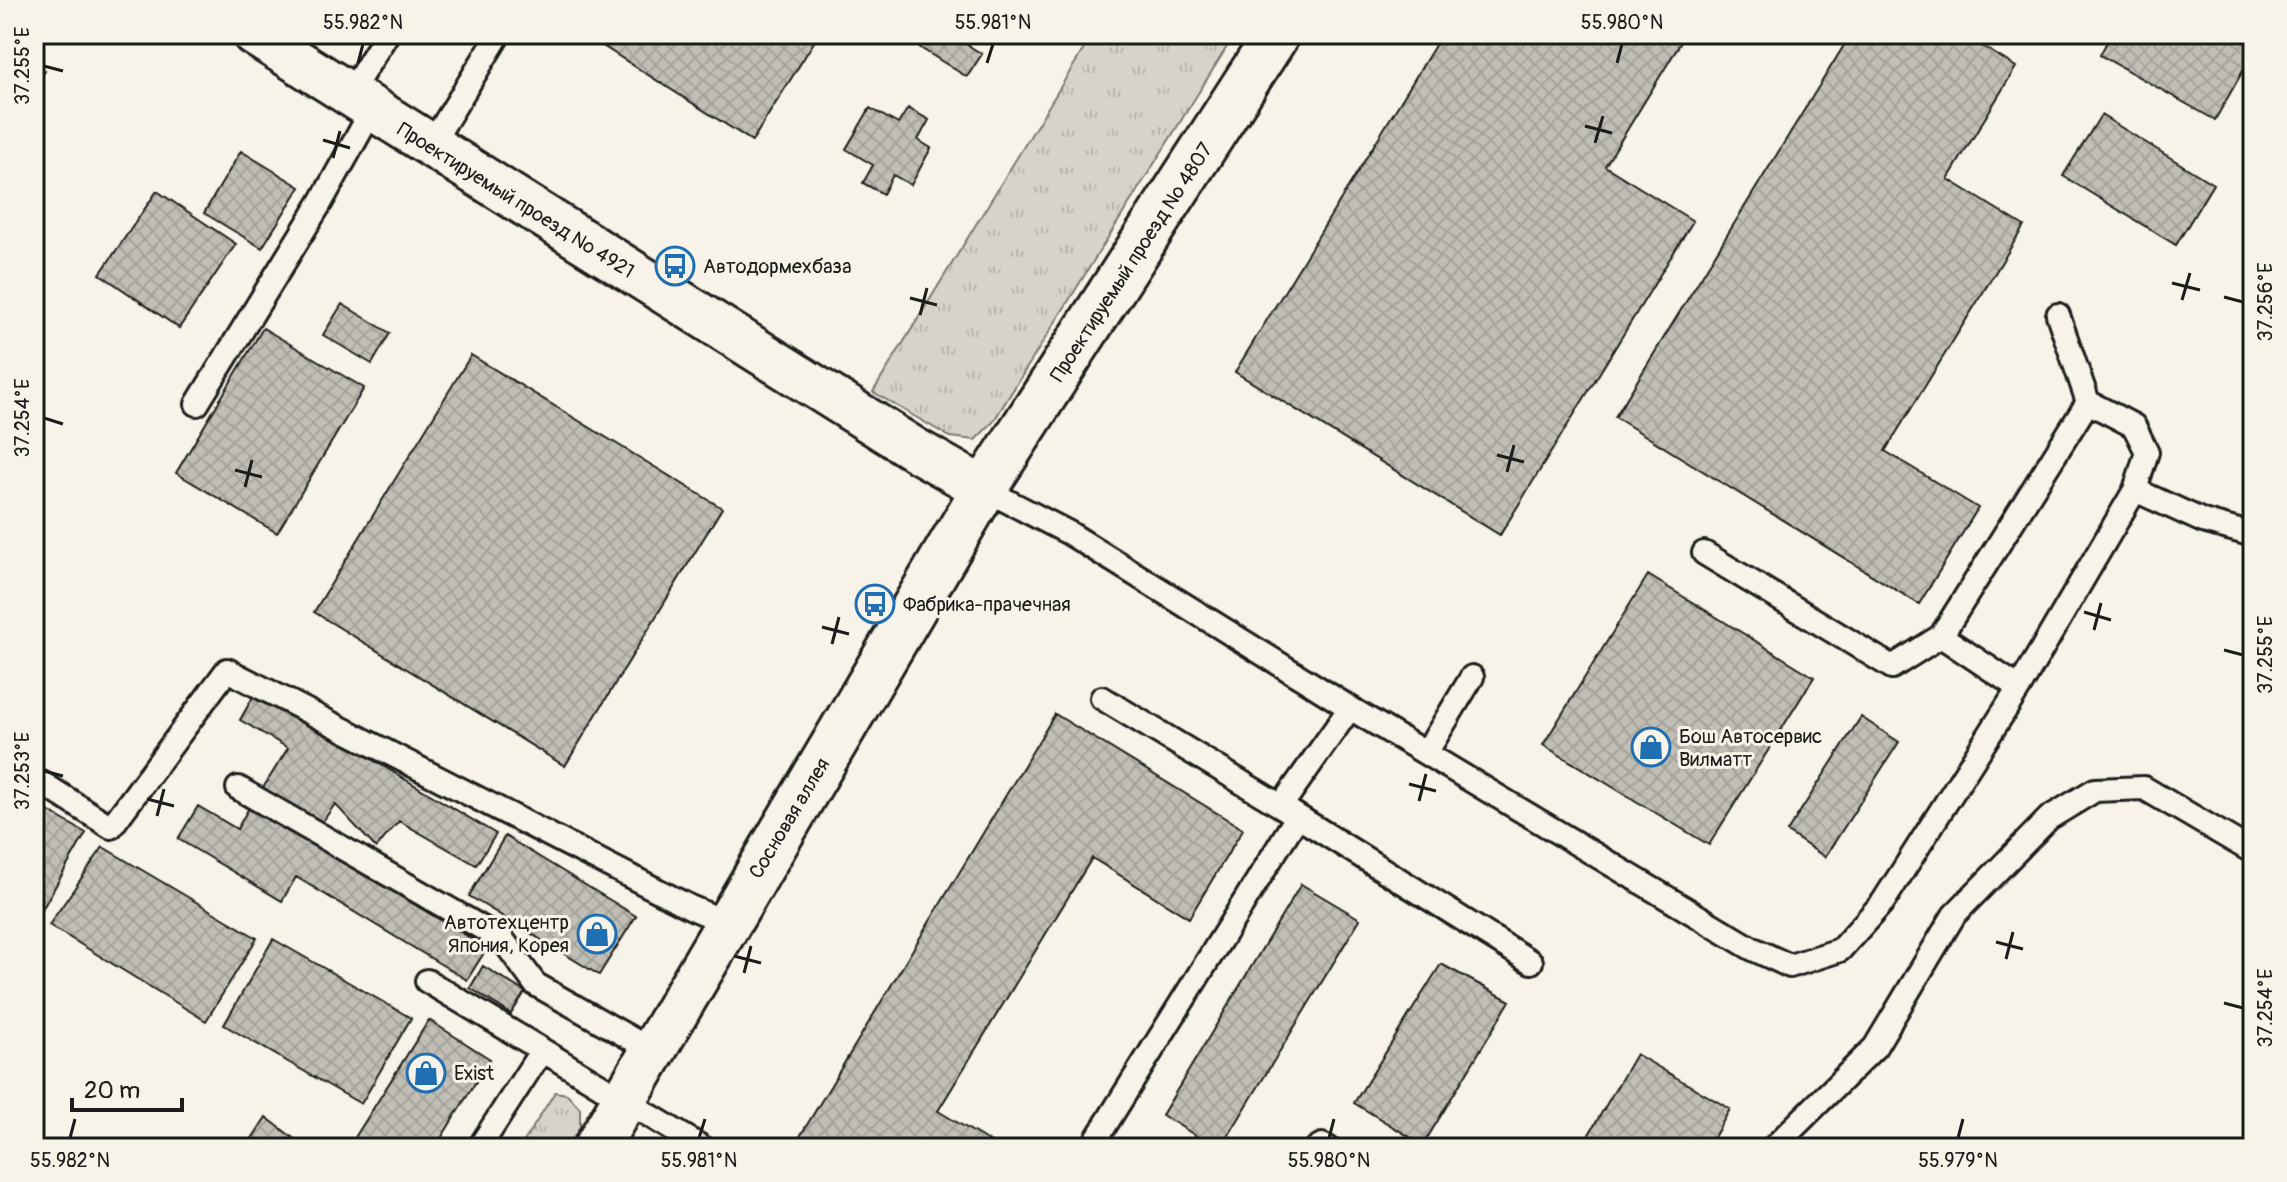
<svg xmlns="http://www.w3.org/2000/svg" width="2287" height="1182" font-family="Pangolin,sans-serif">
  <defs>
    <pattern id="grass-tufts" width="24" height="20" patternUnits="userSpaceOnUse" patternTransform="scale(2)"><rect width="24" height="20" fill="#d7d3cb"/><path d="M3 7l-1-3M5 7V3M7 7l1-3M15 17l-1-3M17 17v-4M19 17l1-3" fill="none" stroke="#b8b5ae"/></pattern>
    <pattern id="building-cross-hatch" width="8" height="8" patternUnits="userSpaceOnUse" patternTransform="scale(2)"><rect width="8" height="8" fill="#c0beb5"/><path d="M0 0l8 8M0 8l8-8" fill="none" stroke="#a4a39b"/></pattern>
  </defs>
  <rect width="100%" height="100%" fill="#f7f3e8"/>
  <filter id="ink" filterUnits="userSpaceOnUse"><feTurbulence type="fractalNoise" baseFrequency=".0125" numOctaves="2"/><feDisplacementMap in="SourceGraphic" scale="16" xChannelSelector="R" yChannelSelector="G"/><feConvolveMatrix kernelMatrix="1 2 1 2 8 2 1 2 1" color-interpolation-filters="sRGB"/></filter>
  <g filter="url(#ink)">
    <path fill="url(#grass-tufts)" stroke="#7a7874" stroke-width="2" d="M 1093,34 L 1235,34 L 993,422 L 975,440 L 950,437 L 873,392 Z
      M 555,1092 L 567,1094 L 580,1108 L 580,1127 L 567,1148 L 520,1148 Z"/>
    <path fill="url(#building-cross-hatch)" stroke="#1c1c1c" stroke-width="2" d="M 584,34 L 819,34 L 752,141 Z
      M 898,34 L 950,34 L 982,54 L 967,77 Z
      M 1442,34 L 1686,34 L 1605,166 L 1693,221 L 1500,535 L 1235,372 Z
      M 1851,34 L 1963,34 L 2016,67 L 1948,179 L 2024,226 L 1885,451 L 1978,508 L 1919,604 L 1615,417 Z
      M 2111,34 L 2248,34 L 2253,37 L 2253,53 L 2215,120 L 2100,55 Z
      M 34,64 L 45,71 L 34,87 Z
      M 870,108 L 898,124 L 908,108 L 929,120 L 918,140 L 931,148 L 911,185 L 893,175 L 883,194 L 863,183 L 873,165 L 846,149 Z
      M 2101,115 L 2213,184 L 2176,245 L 2063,176 Z
      M 241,151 L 300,187 L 262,248 L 204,213 Z
      M 157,191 L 236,244 L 179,328 L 100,274 Z
      M 342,304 L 390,333 L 372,364 L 323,335 Z
      M 263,328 L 364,388 L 277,533 L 176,473 Z
      M 471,355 L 722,508 L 565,766 L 314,612 Z
      M 1648,575 L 1814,677 L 1709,845 L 1543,745 Z
      M 257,690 L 496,834 L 476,865 L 399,821 L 376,848 L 335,804 L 321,824 L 263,788 L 288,748 L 240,720 Z
      M 1055,714 L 1243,829 L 1189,918 L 1092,858 L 938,1111 L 1000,1148 L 793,1148 Z
      M 1861,717 L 1899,742 L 1825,857 L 1787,832 Z
      M 34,803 L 86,833 L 36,920 L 34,919 Z
      M 198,806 L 237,829 L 250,806 L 487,948 L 467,980 L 296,877 L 282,901 L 178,839 Z
      M 505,836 L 636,916 L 599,975 L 469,896 Z
      M 103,847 L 257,938 L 206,1021 L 49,925 Z
      M 1301,884 L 1360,919 L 1221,1148 L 1216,1148 L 1162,1115 Z
      M 273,939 L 411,1018 L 361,1104 L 224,1025 Z
      M 1441,964 L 1510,1001 L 1423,1145 L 1354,1103 Z
      M 483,966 L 525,992 L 511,1014 L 470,988 Z
      M 429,1020 L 490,1059 L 435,1148 L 352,1148 L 349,1147 Z
      M 1636,1054 L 1730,1109 L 1708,1148 L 1581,1148 Z
      M 266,1117 L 305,1147 L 304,1148 L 246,1148 Z"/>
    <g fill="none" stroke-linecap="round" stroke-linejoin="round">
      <defs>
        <path id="service" d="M 349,95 L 387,34
          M 430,147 L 499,34
          M 2058,315 L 2088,402
          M 197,404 L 321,202 L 372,110
          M 984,489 L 1069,533 L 1350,708 L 1751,948 L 1790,966 L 1840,950 L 1883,902 L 2019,688 L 2135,490 L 2147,452 L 2134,426 L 2088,402 L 1941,636 L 1892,667 L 1704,553
          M 2135,490 L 2203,521 L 2253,535
          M 1941,636 L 2019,688
          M 1102,698 L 1281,806
          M 1350,708 L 1281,806 L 1531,962
          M 1426,753 L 1472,677
          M 34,778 L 111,827 L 227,670 L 692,908 L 728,923
          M 238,788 L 503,940 L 535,984 L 653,1051
          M 427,981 L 542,1050
          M 479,1148 L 542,1050 L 703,1148
          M 1091,1148 L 1297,817
          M 1317,1148 L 1322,1145 L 1328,1148
          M 1773,1148 L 1875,1047 L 1954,915 L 2049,818 L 2095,790 L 2144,788 L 2253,852"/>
        <path id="minor" d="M 254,34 L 914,449 L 984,489"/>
        <path id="secondary" d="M 596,1148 L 984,489 L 1277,34"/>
      </defs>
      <use href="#service" stroke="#1c1c1c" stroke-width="28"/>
      <use href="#minor" stroke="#1c1c1c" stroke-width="48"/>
      <use href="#secondary" stroke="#1c1c1c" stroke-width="50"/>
      <path stroke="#1c1c1c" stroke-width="5" stroke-dasharray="8 6" stroke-linecap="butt" d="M 153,34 L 165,43"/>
      <use href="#service" stroke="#f7f3e8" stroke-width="22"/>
      <use href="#minor" stroke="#f7f3e8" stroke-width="42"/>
      <use href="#secondary" stroke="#f7f3e8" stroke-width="44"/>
    </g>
  </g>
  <path fill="none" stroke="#1c1c1c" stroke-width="3" d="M 358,63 L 363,44M 987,63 L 993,44M 1617,63 L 1622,44M 44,66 L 63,71M 1585,126 L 1612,133M 323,140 L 350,148M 1595,143 L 1603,116M 333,158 L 340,131M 2172,283 L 2200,290M 2224,297 L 2243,302M 910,298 L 937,305M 2182,300 L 2190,273M 920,315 L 927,288M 44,418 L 63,424M 1497,455 L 1524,462M 235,470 L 262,477M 1507,472 L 1514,445M 245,487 L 252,460M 2084,612 L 2111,620M 822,627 L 849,634M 2094,630 L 2101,603M 832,644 L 839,617M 2224,650 L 2243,655M 44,771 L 63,776M 1409,784 L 1436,791M 147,799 L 174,806M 1419,801 L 1426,774M 157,816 L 164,789M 1996,942 L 2023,949M 734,956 L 761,963M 2006,959 L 2013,932M 744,973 L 751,946M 2224,1003 L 2243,1008M 70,1138 L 75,1119M 699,1138 L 705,1119M 1329,1138 L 1334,1119M 1958,1138 L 1963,1119"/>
  <defs>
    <symbol id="bus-ring" viewBox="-11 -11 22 22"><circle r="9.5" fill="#f7f3e8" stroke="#1f6fb2" stroke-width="1.5"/><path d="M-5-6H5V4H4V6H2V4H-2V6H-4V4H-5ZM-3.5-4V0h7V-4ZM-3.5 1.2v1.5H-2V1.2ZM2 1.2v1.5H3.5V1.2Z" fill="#1f6fb2"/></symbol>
    <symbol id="shop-ring" viewBox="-11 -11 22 22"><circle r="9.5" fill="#f7f3e8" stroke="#1f6fb2" stroke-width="1.5"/><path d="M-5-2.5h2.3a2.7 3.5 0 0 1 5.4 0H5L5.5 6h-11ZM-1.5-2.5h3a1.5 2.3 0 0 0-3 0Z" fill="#1f6fb2"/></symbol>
  </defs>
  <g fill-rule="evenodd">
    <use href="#bus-ring" x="653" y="244" width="44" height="44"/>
    <use href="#bus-ring" x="853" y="582" width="44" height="44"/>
    <use href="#shop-ring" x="1629" y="725" width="44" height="44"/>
    <use href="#shop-ring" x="575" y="912" width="44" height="44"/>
    <use href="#shop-ring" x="404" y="1051" width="44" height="44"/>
  </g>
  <g text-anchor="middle" stroke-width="6" stroke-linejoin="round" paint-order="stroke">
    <g font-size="20" fill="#1c1c1c" stroke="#f7f3e8">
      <text transform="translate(516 200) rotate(32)" y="7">Проектируемый проезд № 4921</text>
      <text transform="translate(1131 262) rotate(-57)" y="7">Проектируемый проезд № 4807</text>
      <text transform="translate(789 818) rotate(-59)" y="7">Сосновая аллея</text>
    </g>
    <g font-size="20" fill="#1c1c1c" stroke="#f7f3e8" text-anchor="start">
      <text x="703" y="273">Автодормехбаза</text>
      <text x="903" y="611">Фабрика-прачечная</text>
      <text x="1679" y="743">Бош Автосервис<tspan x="1679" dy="23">Вилматт</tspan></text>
      <text x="569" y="929" text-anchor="end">Автотехцентр<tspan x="569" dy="23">Япония, Корея</tspan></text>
      <text x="454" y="1080">Exist</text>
    </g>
  </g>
  <rect width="2287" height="1182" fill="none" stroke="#f7f3e8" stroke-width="88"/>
  <path d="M72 1098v12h110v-12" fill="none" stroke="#1c1c1c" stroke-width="4"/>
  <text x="84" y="1098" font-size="24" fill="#1c1c1c" stroke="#f7f3e8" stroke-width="6" paint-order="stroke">20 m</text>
  <rect x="44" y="44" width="2199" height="1094" fill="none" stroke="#1c1c1c" stroke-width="3"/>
  <g font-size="20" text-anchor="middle" fill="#1c1c1c">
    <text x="363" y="29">55.982°N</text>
    <text x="993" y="29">55.981°N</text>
    <text x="1622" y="29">55.980°N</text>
    <text transform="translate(22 66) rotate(-90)" y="7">37.255°E</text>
    <text transform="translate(2265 302) rotate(-90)" y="7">37.256°E</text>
    <text transform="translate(22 418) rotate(-90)" y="7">37.254°E</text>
    <text transform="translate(2265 655) rotate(-90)" y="7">37.255°E</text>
    <text transform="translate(22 771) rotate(-90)" y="7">37.253°E</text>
    <text transform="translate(2265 1008) rotate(-90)" y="7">37.254°E</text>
    <text x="70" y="1167">55.982°N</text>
    <text x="699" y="1167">55.981°N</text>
    <text x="1329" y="1167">55.980°N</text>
    <text x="1958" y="1167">55.979°N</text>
  </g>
</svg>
